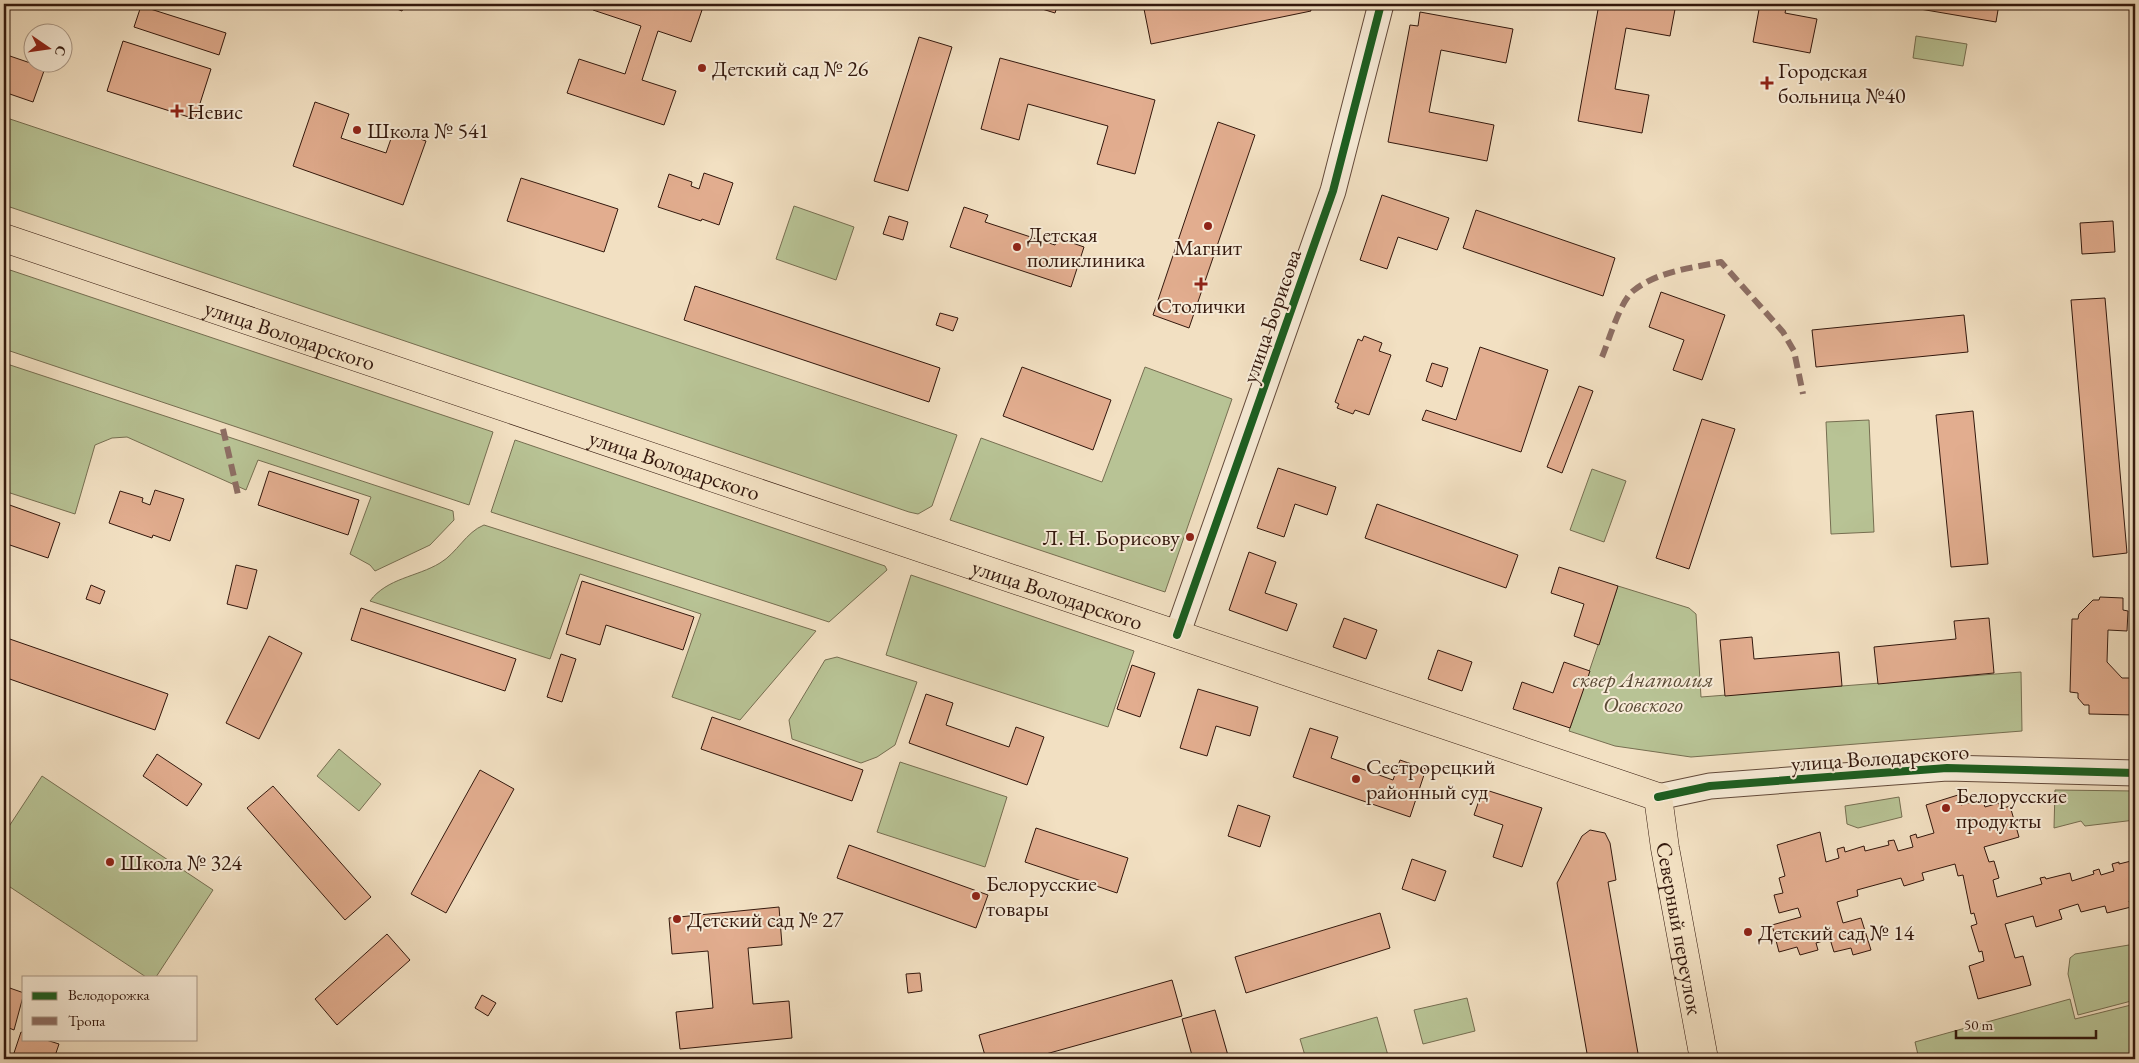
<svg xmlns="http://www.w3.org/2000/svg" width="2139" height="1063" font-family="'EB Garamond',serif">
  <rect width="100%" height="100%" fill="#f2e0c2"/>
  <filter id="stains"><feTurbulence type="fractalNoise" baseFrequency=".004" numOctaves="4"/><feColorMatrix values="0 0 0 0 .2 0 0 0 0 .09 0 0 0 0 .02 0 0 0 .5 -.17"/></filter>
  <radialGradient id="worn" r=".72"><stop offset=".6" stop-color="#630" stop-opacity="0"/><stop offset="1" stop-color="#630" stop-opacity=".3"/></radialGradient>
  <path fill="#b8c395" stroke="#766e51" d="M 1916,36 L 1967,44 L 1963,66 L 1913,58 Z
    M 4,117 L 957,435 L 932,506 L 918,514 L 909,512 L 4,205 Z
    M 794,206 L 854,227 L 836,280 L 776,259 Z
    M 4,268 L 493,432 L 469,505 L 4,349 Z
    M 4,363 L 453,511 L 454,520 L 430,545 L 375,571 L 370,565 L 350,554 L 371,497 L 258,460 L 246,490 L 127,437 L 112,438 L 95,445 L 75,514 L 4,491 Z
    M 1145,367 L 1232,399 L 1165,592 L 950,520 L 981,438 L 1102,482 Z
    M 1869,420 L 1874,532 L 1831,534 L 1826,422 Z
    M 515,440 L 885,566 L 887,570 L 829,622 L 491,512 Z
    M 1592,469 L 1626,481 L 1604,542 L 1570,530 Z
    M 484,525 L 816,631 L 740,720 L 672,697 L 701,614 L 580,574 L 550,659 L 370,601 C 387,578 417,577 440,563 C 457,553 466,532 484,525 Z
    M 911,575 L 1134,651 L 1108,727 L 886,655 Z
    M 1618,586 L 1689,608 L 1696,614 L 1701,697 L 2021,672 L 2022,731 L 1691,757 L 1615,746 L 1569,731 Z
    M 837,657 L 917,682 L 895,745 L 877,757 L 861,763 L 792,739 L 789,720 L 825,660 Z
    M 339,749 L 381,784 L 359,811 L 317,776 Z
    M 900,762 L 1007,797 L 985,867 L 877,832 Z
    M 42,776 L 213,890 L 156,977 L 146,977 L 4,883 L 4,834 Z
    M 2055,790 L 2135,791 L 2135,820 L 2085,826 L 2081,821 L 2054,828 Z
    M 1899,797 L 1902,817 L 1858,828 L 1847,824 L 1845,806 Z
    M 2135,944 L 2135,1000 L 2078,1015 L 2068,974 L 2070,958 L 2075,954 Z
    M 1467,998 L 1475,1031 L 1423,1044 L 1414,1010 Z
    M 2070,999 L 2075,1019 L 2135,1004 L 2135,1059 L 1919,1059 L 1915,1042 Z
    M 1377,1017 L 1389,1059 L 1306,1059 L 1300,1039 Z"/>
  <path fill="#e2ad8f" stroke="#33180d" d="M 384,4 L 405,4 L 402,11 Z
    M 595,4 L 685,4 L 702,10 L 691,42 L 658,31 L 642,80 L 676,91 L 664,125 L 567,93 L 579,59 L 625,74 L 641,26 L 593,10 Z
    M 1026,4 L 1058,4 L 1055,13 Z
    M 1170,4 L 1315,4 L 1316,7 L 1310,8 L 1311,11 L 1151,44 L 1144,9 Z
    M 1599,4 L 1676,4 L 1670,36 L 1626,28 L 1615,89 L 1649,95 L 1642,133 L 1578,121 Z
    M 1760,4 L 1787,4 L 1785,13 L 1817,19 L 1810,53 L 1753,42 Z
    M 1921,4 L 1999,4 L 1996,22 L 1920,9 Z
    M 141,6 L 226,33 L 219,55 L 134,27 Z
    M 1420,12 L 1513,29 L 1506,63 L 1441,50 L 1429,112 L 1494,125 L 1487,161 L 1388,142 L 1410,25 L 1418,26 Z
    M 919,37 L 952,47 L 908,191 L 874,181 Z
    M 123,41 L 211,69 L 195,119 L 107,91 Z
    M 4,54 L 45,68 L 33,102 L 4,92 Z
    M 1000,58 L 1155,100 L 1135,174 L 1097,164 L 1108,126 L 1028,104 L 1019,140 L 981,129 Z
    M 315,102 L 349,114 L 341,138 L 386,153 L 394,130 L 426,141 L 403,205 L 293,166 Z
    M 1218,122 L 1255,135 L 1189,328 L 1153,315 Z
    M 704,173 L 733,183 L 719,225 L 702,219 L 701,221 L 658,207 L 669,174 L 692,182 L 691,186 L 699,189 Z
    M 521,178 L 618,209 L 604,252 L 507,221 Z
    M 1382,195 L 1449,218 L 1437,250 L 1398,237 L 1387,269 L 1360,260 Z
    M 964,207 L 988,215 L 985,222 L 1055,245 L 1058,238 L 1084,247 L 1071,287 L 950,247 Z
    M 1476,210 L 1615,258 L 1603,296 L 1463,248 Z
    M 889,216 L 908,222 L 903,240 L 883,234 Z
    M 2113,221 L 2115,252 L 2082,254 L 2080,223 Z
    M 695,286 L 940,368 L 929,402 L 684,320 Z
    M 1661,292 L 1725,315 L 1702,380 L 1673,370 L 1684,340 L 1649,327 Z
    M 2105,298 L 2127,553 L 2093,557 L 2071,300 Z
    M 940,313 L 958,318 L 953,331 L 936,325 Z
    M 1964,315 L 1968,352 L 1816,367 L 1812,330 Z
    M 1364,336 L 1382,343 L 1379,351 L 1391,355 L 1369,415 L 1355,410 L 1353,414 L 1337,408 L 1339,404 L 1335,402 L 1358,339 L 1362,341 Z
    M 1480,347 L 1548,370 L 1521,452 L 1422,420 L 1426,410 L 1456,420 Z
    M 1432,363 L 1448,368 L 1442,387 L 1426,381 Z
    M 1022,367 L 1111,400 L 1093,450 L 1003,416 Z
    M 1579,386 L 1593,391 L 1562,473 L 1547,467 Z
    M 1973,411 L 1988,564 L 1951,567 L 1936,415 Z
    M 1702,419 L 1735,429 L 1689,569 L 1656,558 Z
    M 1278,468 L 1336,487 L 1327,515 L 1295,504 L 1284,537 L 1257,528 Z
    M 269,471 L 359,500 L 348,535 L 258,505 Z
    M 155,490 L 184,499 L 170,541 L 153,535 L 152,538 L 109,523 L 120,491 L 143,498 L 142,502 L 150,505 Z
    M 4,503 L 60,523 L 48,558 L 4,543 Z
    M 1377,504 L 1518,555 L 1506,588 L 1365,538 Z
    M 1249,552 L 1276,562 L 1265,593 L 1297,604 L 1287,631 L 1229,610 Z
    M 236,565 L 257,570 L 247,609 L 227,604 Z
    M 1559,567 L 1618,586 L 1599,645 L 1574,636 L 1584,604 L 1551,593 Z
    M 582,581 L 694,617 L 683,650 L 606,625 L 600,645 L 566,634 Z
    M 91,585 L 105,591 L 100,604 L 86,599 Z
    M 2100,597 L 2123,598 L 2123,610 L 2128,611 L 2127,631 L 2108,630 L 2107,662 L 2122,678 L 2135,678 L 2135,715 L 2089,714 L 2089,705 L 2084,705 L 2078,698 L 2078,693 L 2070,692 L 2072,619 L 2078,619 L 2079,614 L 2093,600 L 2099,600 Z
    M 361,608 L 516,659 L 505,691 L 351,640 Z
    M 1344,618 L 1377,630 L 1366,659 L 1333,647 Z
    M 1989,618 L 1994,673 L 1878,684 L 1874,647 L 1956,639 L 1954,621 Z
    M 269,636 L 302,653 L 259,739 L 226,723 Z
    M 4,637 L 168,694 L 155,730 L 4,677 Z
    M 1752,637 L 1754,659 L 1839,652 L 1842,686 L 1725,696 L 1720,640 Z
    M 1438,650 L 1472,662 L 1462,691 L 1428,679 Z
    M 561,654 L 576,659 L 562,702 L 547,697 Z
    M 1564,662 L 1590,671 L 1570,728 L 1513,709 L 1522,682 L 1553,693 Z
    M 1132,665 L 1155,673 L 1140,717 L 1117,709 Z
    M 1198,689 L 1258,707 L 1250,736 L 1216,726 L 1207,756 L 1180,748 Z
    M 926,694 L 953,703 L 946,725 L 1009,747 L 1016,727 L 1044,737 L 1027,785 L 909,743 Z
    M 712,717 L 863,770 L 852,801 L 701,749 Z
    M 1310,728 L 1338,737 L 1331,758 L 1393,780 L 1400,760 L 1426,769 L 1410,817 L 1293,777 Z
    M 157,754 L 202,784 L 187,806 L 143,776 Z
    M 480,770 L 514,789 L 446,913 L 411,894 Z
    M 273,786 L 371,897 L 345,920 L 247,808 Z
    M 1483,789 L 1542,808 L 1522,867 L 1493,857 L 1503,825 L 1474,815 Z
    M 1958,795 L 1961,805 L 1982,799 L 1985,807 L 1999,803 L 2000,809 L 2010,806 L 2019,837 L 1984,847 L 1989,862 L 1994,861 L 1999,878 L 1993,880 L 1997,897 L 2042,884 L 2040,878 L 2045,877 L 2046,879 L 2070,873 L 2072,881 L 2094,874 L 2093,871 L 2099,869 L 2101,875 L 2114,871 L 2112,864 L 2119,862 L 2119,864 L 2135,860 L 2135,899 L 2129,901 L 2131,907 L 2107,913 L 2105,906 L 2081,912 L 2078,904 L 2059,910 L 2062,919 L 2036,927 L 2033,916 L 2005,924 L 2015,958 L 2023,956 L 2031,985 L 1978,999 L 1969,966 L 1984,961 L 1982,951 L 1979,952 L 1971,926 L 1977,924 L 1974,913 L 1971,914 L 1963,875 L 1958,876 L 1955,864 L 1922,873 L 1924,880 L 1904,886 L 1901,878 L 1857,890 L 1858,896 L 1837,902 L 1843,923 L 1861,918 L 1871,950 L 1853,955 L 1851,948 L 1834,952 L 1830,939 L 1816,943 L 1818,950 L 1800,955 L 1797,947 L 1779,952 L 1772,925 L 1801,917 L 1798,908 L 1779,913 L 1774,895 L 1783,893 L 1779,878 L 1785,876 L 1777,845 L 1820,832 L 1826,862 L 1839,858 L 1837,849 L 1844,847 L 1845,852 L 1864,846 L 1865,851 L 1889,845 L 1888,841 L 1894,840 L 1898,851 L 1913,847 L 1910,836 L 1916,834 L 1917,838 L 1934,833 L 1926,805 Z
    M 1238,805 L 1270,816 L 1260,847 L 1228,836 Z
    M 1036,828 L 1128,858 L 1117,893 L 1025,862 Z
    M 1590,830 L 1605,833 L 1610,843 L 1616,880 L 1608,882 L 1639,1059 L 1588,1059 L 1557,883 L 1582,836 Z
    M 849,845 L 988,895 L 976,928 L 837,878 Z
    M 1412,859 L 1446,871 L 1435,901 L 1402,889 Z
    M 779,907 L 782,945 L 748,948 L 753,1004 L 789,1001 L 792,1038 L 680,1049 L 676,1012 L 713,1008 L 708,951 L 672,954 L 669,918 Z
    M 1380,913 L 1390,948 L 1246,993 L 1235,957 Z
    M 387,934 L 410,960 L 337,1025 L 315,999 Z
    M 920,973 L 922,991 L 908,993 L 906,974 Z
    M 1172,980 L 1182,1016 L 1028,1059 L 986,1059 L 979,1035 Z
    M 4,986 L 24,993 L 14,1030 L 4,1026 Z
    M 482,995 L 496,1003 L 488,1016 L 475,1008 Z
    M 1215,1010 L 1229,1059 L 1193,1059 L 1182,1019 Z
    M 21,1032 L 24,1033 L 24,1039 L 43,1039 L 59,1044 L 54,1059 L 12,1059 Z"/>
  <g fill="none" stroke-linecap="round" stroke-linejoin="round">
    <defs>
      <path id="minor" d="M 1177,635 L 1333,191 L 1381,4
        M 1658,797 L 1710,786 L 1947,768 L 2135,773"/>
      <g id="major">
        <path id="s1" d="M 4,238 L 1658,797 L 1665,848 L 1704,1059"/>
      </g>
    </defs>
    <use href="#minor" stroke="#634a3a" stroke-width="27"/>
    <use href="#major" stroke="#33180d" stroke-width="29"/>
    <use href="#minor" stroke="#f7ebd7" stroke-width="25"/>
    <use href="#major" stroke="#f2e0c2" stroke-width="28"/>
    <path stroke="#8d6e63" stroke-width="6" stroke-dasharray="12 6" stroke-linecap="butt" d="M 1602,357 C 1609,340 1620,302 1633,291 C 1658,271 1691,268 1721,262 L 1783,332 L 1794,351 L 1803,394
      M 223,429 L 239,499"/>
    <defs>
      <path id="cycleway" d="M 1177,635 L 1333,191 L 1381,4
        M 1658,797 L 1710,786 L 1947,768 L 2135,773"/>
    </defs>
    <use href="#cycleway" stroke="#f7ebd7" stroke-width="11"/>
    <use href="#cycleway" stroke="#1b5e20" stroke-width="8"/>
  </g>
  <g fill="#8f2418" stroke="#f7ebd7" stroke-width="2">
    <circle cx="702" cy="68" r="5"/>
    <path d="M1764.5 75.5h5v5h5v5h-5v5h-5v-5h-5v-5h5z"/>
    <path d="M174.5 103.5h5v5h5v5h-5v5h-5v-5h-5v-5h5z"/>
    <circle cx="357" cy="130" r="5"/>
    <circle cx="1208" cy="226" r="5"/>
    <circle cx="1017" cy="247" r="5"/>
    <path d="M1198.5 276.5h5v5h5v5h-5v5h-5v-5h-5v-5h5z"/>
    <circle cx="1190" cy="537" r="5"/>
    <circle cx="1356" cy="779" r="5"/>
    <circle cx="1946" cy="808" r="5"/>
    <circle cx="110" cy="862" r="5"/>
    <circle cx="976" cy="896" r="5"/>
    <circle cx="677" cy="919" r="5"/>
    <circle cx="1748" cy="932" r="5"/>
  </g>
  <g text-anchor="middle" stroke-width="4" stroke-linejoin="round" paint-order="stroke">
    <g font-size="22" fill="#33180d" stroke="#f7ebd7" text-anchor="start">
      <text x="712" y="76">Детский сад № 26</text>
      <text x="1778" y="78">Городская<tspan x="1778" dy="25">больница №40</tspan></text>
      <text x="187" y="119">Невис</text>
      <text x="367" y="138">Школа № 541</text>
      <text x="1027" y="242">Детская<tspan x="1027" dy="25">поликлиника</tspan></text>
      <text x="1208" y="255" text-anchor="middle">Магнит</text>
      <text x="1201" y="313" text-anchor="middle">Столички</text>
      <text x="1180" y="545" text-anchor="end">Л. Н. Борисову</text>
      <text x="1366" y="774">Сестрорецкий<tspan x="1366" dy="25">районный суд</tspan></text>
      <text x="1956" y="803">Белорусские<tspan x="1956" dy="25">продукты</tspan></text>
      <text x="120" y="870">Школа № 324</text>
      <text x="986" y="891">Белорусские<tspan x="986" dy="25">товары</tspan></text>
      <text x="687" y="927">Детский сад № 27</text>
      <text x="1758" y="940">Детский сад № 14</text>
    </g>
    <g font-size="22" fill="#33180d" stroke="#f7ebd7">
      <text transform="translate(1271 316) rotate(-71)" y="8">улица Борисова</text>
      <text dy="8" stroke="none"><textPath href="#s1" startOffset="302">улица Володарского</textPath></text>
      <text dy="8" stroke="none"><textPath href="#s1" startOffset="708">улица Володарского</textPath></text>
      <text dy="8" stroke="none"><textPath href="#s1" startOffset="1112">улица Володарского</textPath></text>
      <text transform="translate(1880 757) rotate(-4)" y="8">улица Володарского</text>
      <text dy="8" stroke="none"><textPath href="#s1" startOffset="1879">Северный переулок</textPath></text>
    </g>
    <g font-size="22" font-style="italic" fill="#5b4b36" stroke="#f7ebd7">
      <text x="1643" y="687">сквер Анатолия<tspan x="1643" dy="25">Осовского</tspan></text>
    </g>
  </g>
  <rect width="2139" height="1063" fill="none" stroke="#f2e0c2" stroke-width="20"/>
  <rect x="5" y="5" width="2129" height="1053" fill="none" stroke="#33180d" stroke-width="2.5"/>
  <rect x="10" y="10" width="2119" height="1043" fill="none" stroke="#33180d"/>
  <rect x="22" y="976" width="175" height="65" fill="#f7ebd7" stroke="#a99786"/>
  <rect x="32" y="992" width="25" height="8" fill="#1b5e20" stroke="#a99786"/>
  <text x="68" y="1000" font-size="15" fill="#33180d">Велодорожка</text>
  <rect x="32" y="1017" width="25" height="8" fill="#8d6e63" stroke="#a99786"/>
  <text x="68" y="1026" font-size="15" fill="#33180d">Тропа</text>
  <g transform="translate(48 48) rotate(103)"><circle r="24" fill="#f7ebd7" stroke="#a99786"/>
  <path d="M0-4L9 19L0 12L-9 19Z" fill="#8f2418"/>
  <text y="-8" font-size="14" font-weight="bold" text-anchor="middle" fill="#33180d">С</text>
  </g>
  <path d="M1956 1030v8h140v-8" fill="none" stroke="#33180d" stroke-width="2.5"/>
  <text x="1964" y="1030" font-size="15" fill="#33180d" stroke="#f7ebd7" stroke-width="4" paint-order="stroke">50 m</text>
  <rect width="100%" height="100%" filter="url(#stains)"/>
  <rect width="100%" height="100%" fill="url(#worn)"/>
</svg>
